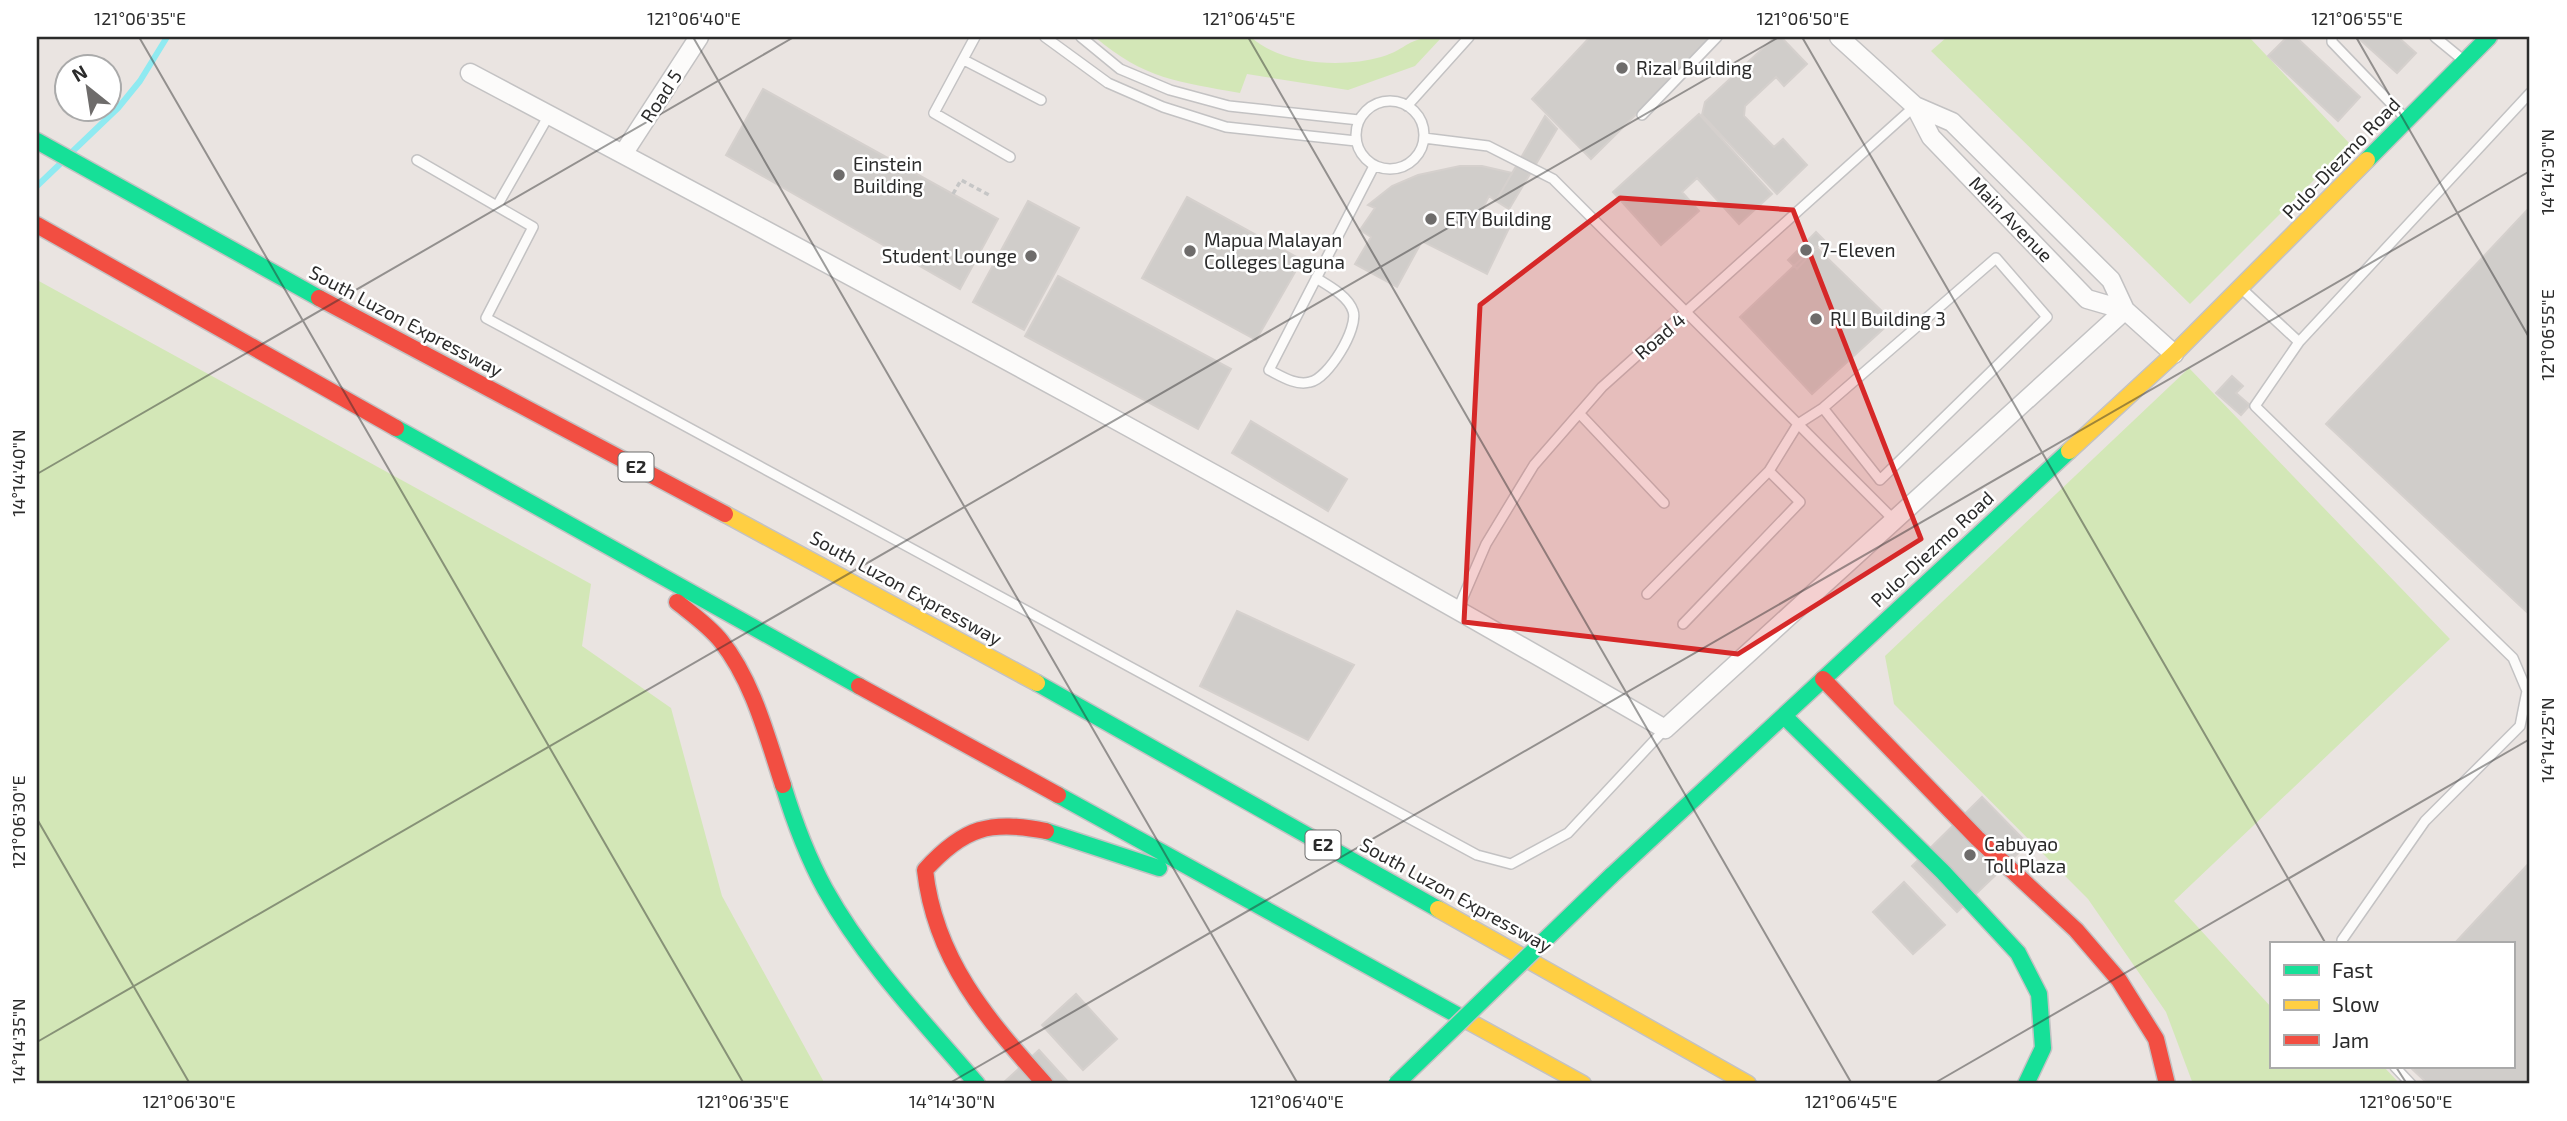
<svg xmlns="http://www.w3.org/2000/svg" width="2567" height="1121" font-family="'Exo 2',sans-serif">
  <rect width="100%" height="100%" fill="#eae4e1"/>
  <path fill="#d3e7b7" d="M 1095,37 L 1251,37 C 1281,65 1343,68 1381,57 C 1409,49 1405,37 1442,37 L 1415,66 L 1348,90 L 1247,74 L 1240,93 C 1179,82 1144,79 1095,37 Z
    M 1947,37 L 2249,37 L 2350,144 L 2190,304 L 1931,51 Z
    M 37,280 L 591,584 L 582,646 L 671,708 L 722,896 L 825,1084 L 37,1084 Z
    M 2189,368 L 2450,639 L 2174,901 L 2271,1007 L 2271,1067 L 2384,1067 L 2400,1084 L 2193,1084 L 2166,1012 L 2088,899 L 1894,704 L 1885,656 Z"/>
  <g fill="none" stroke-linecap="round" stroke-linejoin="round">
    <path stroke="#8feaf1" stroke-width="6" d="M 73,151 L 118,108 L 140,81 L 167,37
      M 37,186 L 61,163"/>
  </g>
  <path fill="#d0cdca" stroke="#d5d0cd" stroke-width="2" d="M 1590,37 L 1714,37 L 1591,159 L 1532,99 Z
    M 1775,37 L 1781,37 L 1807,64 L 1784,86 L 1776,77 L 1745,106 L 1744,116 L 1774,147 L 1783,139 L 1807,165 L 1777,194 L 1702,115 L 1705,102 Z
    M 2287,37 L 2296,37 L 2360,97 L 2338,121 L 2268,56 Z
    M 2357,37 L 2398,37 L 2416,53 L 2397,73 Z
    M 763,89 L 998,219 L 960,289 L 726,155 Z
    M 1699,114 L 1772,194 L 1739,224 L 1697,178 L 1682,192 L 1699,211 L 1661,245 L 1613,192 Z
    M 1545,116 L 1557,129 L 1509,209 L 1496,201 Z
    M 1460,166 L 1482,166 L 1512,173 L 1496,201 L 1489,196 L 1482,210 L 1509,228 L 1487,274 L 1422,241 L 1397,287 L 1355,264 L 1371,237 L 1360,230 L 1375,208 L 1368,205 L 1392,186 L 1418,175 Z
    M 1187,197 L 1302,260 L 1256,340 L 1142,278 Z
    M 1028,201 L 1079,228 L 1024,330 L 973,302 Z
    M 2530,207 L 2530,615 L 2326,424 Z
    M 1816,232 L 1824,240 L 1797,269 L 1788,260 Z
    M 1815,246 L 1892,321 L 1812,394 L 1740,317 Z
    M 1058,276 L 1231,369 L 1198,429 L 1025,336 Z
    M 2232,376 L 2243,386 L 2236,393 L 2250,405 L 2241,415 L 2216,393 Z
    M 1251,421 L 1347,479 L 1328,511 L 1232,453 Z
    M 1237,611 L 1354,665 L 1308,740 L 1200,686 Z
    M 1982,797 L 2028,844 L 1957,912 L 1912,866 Z
    M 2530,862 L 2530,1084 L 2428,1084 L 2410,1067 L 2513,1067 L 2513,944 L 2454,944 Z
    M 1904,882 L 1945,925 L 1913,954 L 1873,912 Z
    M 1076,994 L 1117,1039 L 1083,1070 L 1042,1025 Z
    M 1039,1050 L 1070,1084 L 1002,1084 Z"/>
  <g fill="none" stroke-linecap="round" stroke-linejoin="round">
    <defs>
      <path id="lane" d="M 975,37 L 934,113 L 1010,157
        M 1045,37 L 1108,83 L 1163,107 L 1226,127 L 1356,141
        M 1081,37 L 1120,69 L 1170,90 L 1229,106 L 1359,120
        M 2332,37 L 2332,42 L 2405,118
        M 2435,37 L 2463,60
        M 964,60 L 1041,100
        M1356 135a34 34 0 1 1 68 0a34 34 0 1 1-68 0Z
        M 1407,106 L 1469,37
        M 1642,115 L 1717,37
        M 1424,138 L 1488,146 L 1553,179 L 1894,520
        M 417,160 L 533,227 L 486,318 L 1477,855 L 1511,864 L 1568,833 L 1665,729
        M 497,206 L 549,115
        M 1316,278 C 1329,286 1348,296 1353,311 C 1359,328 1328,379 1310,382 C 1296,386 1281,376 1269,370 L 1374,166
        M 2242,289 L 2299,342
        M 1579,413 L 1664,503
        M 1647,594 L 1769,471
        M 1458,609 L 1486,544 L 1534,465 L 1602,387 L 1915,106
        M 1683,624 L 1800,502 L 1769,471 L 1798,424 L 1823,408 L 1996,258 L 2047,317 L 1880,480 L 1823,408
        M 2342,944 L 2342,940 L 2425,821 L 2520,726 L 2527,691 L 2513,658 L 2255,406 L 2299,342 L 2530,93
        M 2395,1067 L 2411,1084"/>
      <path id="street" d="M 1839,37 L 1915,106 L 1952,122 L 2111,280 L 2125,310 L 2174,354
        M 470,73 C 872,286 1272,501 1665,729 L 2125,310
        M 1915,106 L 1931,137 L 2087,299 L 2125,310
        M 623,154 L 699,37"/>
      <path id="fast" d="M 37,141 L 319,298
        M 2367,160 L 2489,37
        M 396,428 L 859,686
        M 1037,683 L 1438,909
        M 1784,716 L 1943,872 L 2018,953 L 2039,994 L 2043,1048 L 2026,1084
        M 783,785 C 794,821 807,856 825,889 C 865,961 924,1022 977,1084
        M 1058,795 L 1468,1021
        M 1046,831 L 1159,868
        M 1611,876 L 2069,451"/>
      <path id="slow" d="M 2069,451 L 2174,354 L 2367,160
        M 725,514 L 1037,683
        M 1438,909 L 1748,1084
        M 1468,1021 L 1583,1084"/>
      <path id="jam" d="M 37,225 L 396,428
        M 319,298 L 725,514
        M 677,602 C 692,614 709,626 721,641 C 753,681 767,737 783,785
        M 1823,679 L 1977,838 L 2076,930 L 2119,980 L 2156,1039 L 2167,1084
        M 859,686 L 1058,795
        M 1045,1084 C 987,1019 935,960 925,870 C 964,827 990,820 1046,831"/>
    </defs>
    <use href="#lane" stroke="#c3c2c3" stroke-width="12"/>
    <use href="#street" stroke="#c3c2c3" stroke-width="21"/>
    <use href="#fast" stroke="#c3c2c3" stroke-width="19"/>
    <use href="#slow" stroke="#c3c2c3" stroke-width="19"/>
    <use href="#jam" stroke="#c3c2c3" stroke-width="19"/>
    <path stroke="#c6c6c6" stroke-width="3.5" stroke-dasharray="5 3.5" stroke-linecap="butt" d="M 953,194 L 961,180 L 989,195"/>
    <use href="#lane" stroke="#fcfbfa" stroke-width="9"/>
    <use href="#street" stroke="#fcfbfa" stroke-width="18"/>
    <use href="#fast" stroke="#16e098" stroke-width="16"/>
    <use href="#slow" stroke="#ffcf43" stroke-width="16"/>
    <use href="#jam" stroke="#f24e42" stroke-width="16"/>
    <defs>
      <path id="fast-bridge" d="M 1396,1084 L 1611,876"/>
    </defs>
    <use href="#fast-bridge" stroke="#c3c2c3" stroke-width="19" stroke-linecap="butt"/>
    <use href="#fast-bridge" stroke="#16e098" stroke-width="16"/>
  </g>
  <path fill="#d62828" fill-opacity="0.2" stroke="#d62828" stroke-width="5" stroke-linejoin="round" d="M 1620,198 L 1793,210 L 1921,539 L 1738,654 L 1464,622 L 1480,305 Z"/>
  <path fill="none" stroke="#2b2b2b" stroke-width="2" stroke-opacity="0.45" d="M 139,37 L 744,1084M 693,37 L 1298,1084M 1248,37 L 1852,1084M 1802,37 L 2326,944M 2356,37 L 2530,339M 37,474 L 794,37M 37,819 L 190,1084M 37,1042 L 1779,37M 2396,1067 L 2407,1084M 948,1084 L 2530,171M 1933,1084 L 2530,739"/>
  <g fill="#6e6c6b" stroke="#fff" stroke-width="2.5">
    <circle cx="1622" cy="68" r="7"/>
    <circle cx="839" cy="175" r="7"/>
    <circle cx="1431" cy="219" r="7"/>
    <circle cx="1806" cy="250" r="7"/>
    <circle cx="1190" cy="251" r="7"/>
    <circle cx="1031" cy="256" r="7"/>
    <circle cx="1816" cy="319" r="7"/>
    <circle cx="1970" cy="855" r="7"/>
  </g>
  <g text-anchor="middle" stroke-width="5" stroke-linejoin="round" paint-order="stroke">
    <g fill="#fff" stroke="#6b6b6b" stroke-width="2">
      <rect x="618.5" y="452.5" width="35" height="29" rx="5"/>
      <rect x="1305.5" y="830.5" width="35" height="29" rx="5"/>
    </g>
    <g font-size="18" font-weight="bold" fill="#2b2b2b">
      <text x="636" y="473">E2</text>
      <text x="1323" y="851">E2</text>
    </g>
    <g font-size="19" fill="#2b2b2b" stroke="#fff" text-anchor="start">
      <text x="1636" y="75">Rizal Building</text>
      <text x="853" y="171">Einstein<tspan x="853" dy="22">Building</tspan></text>
      <text x="1445" y="226">ETY Building</text>
      <text x="1204" y="247">Mapua Malayan<tspan x="1204" dy="22">Colleges Laguna</tspan></text>
      <text x="1820" y="257">7-Eleven</text>
      <text x="1017" y="263" text-anchor="end">Student Lounge</text>
      <text x="1830" y="326">RLI Building 3</text>
      <text x="1984" y="851">Cabuyao<tspan x="1984" dy="22">Toll Plaza</tspan></text>
    </g>
    <g font-size="19" fill="#2b2b2b" stroke="#fff">
      <text transform="translate(661 96) rotate(-57)" y="7">Road 5</text>
      <text transform="translate(2341 158) rotate(-46)" y="7">Pulo-Diezmo Road</text>
      <text transform="translate(2011 219) rotate(46)" y="7">Main Avenue</text>
      <text transform="translate(406 321) rotate(28)" y="7">South Luzon Expressway</text>
      <text transform="translate(1660 336) rotate(-41)" y="7">Road 4</text>
      <text transform="translate(1932 549) rotate(-43)" y="7">Pulo-Diezmo Road</text>
      <text transform="translate(906 588) rotate(29)" y="7">South Luzon Expressway</text>
      <text transform="translate(1456 895) rotate(29)" y="7">South Luzon Expressway</text>
    </g>
  </g>
  <rect width="2567" height="1121" fill="none" stroke="#ffffff" stroke-width="77"/>
  <rect x="2270" y="942" width="245" height="126" fill="#ffffff" stroke="#aaaaaa" stroke-width="2"/>
  <rect x="2284" y="965" width="35" height="10" fill="#16e098" stroke="#aaaaaa" stroke-width="2"/>
  <text x="2332" y="978" font-size="21" fill="#2b2b2b">Fast</text>
  <rect x="2284" y="1000" width="35" height="10" fill="#ffcf43" stroke="#aaaaaa" stroke-width="2"/>
  <text x="2332" y="1012" font-size="21" fill="#2b2b2b">Slow</text>
  <rect x="2284" y="1035" width="35" height="10" fill="#f24e42" stroke="#aaaaaa" stroke-width="2"/>
  <text x="2332" y="1048" font-size="21" fill="#2b2b2b">Jam</text>
  <g transform="translate(88 88) rotate(330)"><circle r="33" fill="#ffffff" stroke="#aaaaaa" stroke-width="2"/>
  <path d="M0-5L12 26L0 18L-12 26Z" fill="#6e6c6b"/>
  <text y="-10" font-size="19" font-weight="bold" text-anchor="middle" fill="#2b2b2b">N</text>
  </g>
  <rect x="38" y="38" width="2490" height="1044" fill="none" stroke="#2b2b2b" stroke-width="2.5"/>
  <g font-size="18" text-anchor="middle" fill="#2b2b2b">
    <text x="140" y="25">121°06'35"E</text>
    <text x="694" y="25">121°06'40"E</text>
    <text x="1249" y="25">121°06'45"E</text>
    <text x="1803" y="25">121°06'50"E</text>
    <text x="2357" y="25">121°06'55"E</text>
    <text transform="translate(2548 172) rotate(-90)" y="6">14°14'30"N</text>
    <text transform="translate(2548 335) rotate(-90)" y="6">121°06'55"E</text>
    <text transform="translate(19 473) rotate(-90)" y="6">14°14'40"N</text>
    <text transform="translate(2548 740) rotate(-90)" y="6">14°14'25"N</text>
    <text transform="translate(19 822) rotate(-90)" y="6">121°06'30"E</text>
    <text transform="translate(19 1041) rotate(-90)" y="6">14°14'35"N</text>
    <text x="189" y="1108">121°06'30"E</text>
    <text x="743" y="1108">121°06'35"E</text>
    <text x="952" y="1108">14°14'30"N</text>
    <text x="1297" y="1108">121°06'40"E</text>
    <text x="1851" y="1108">121°06'45"E</text>
    <text x="2406" y="1108">121°06'50"E</text>
  </g>
</svg>
